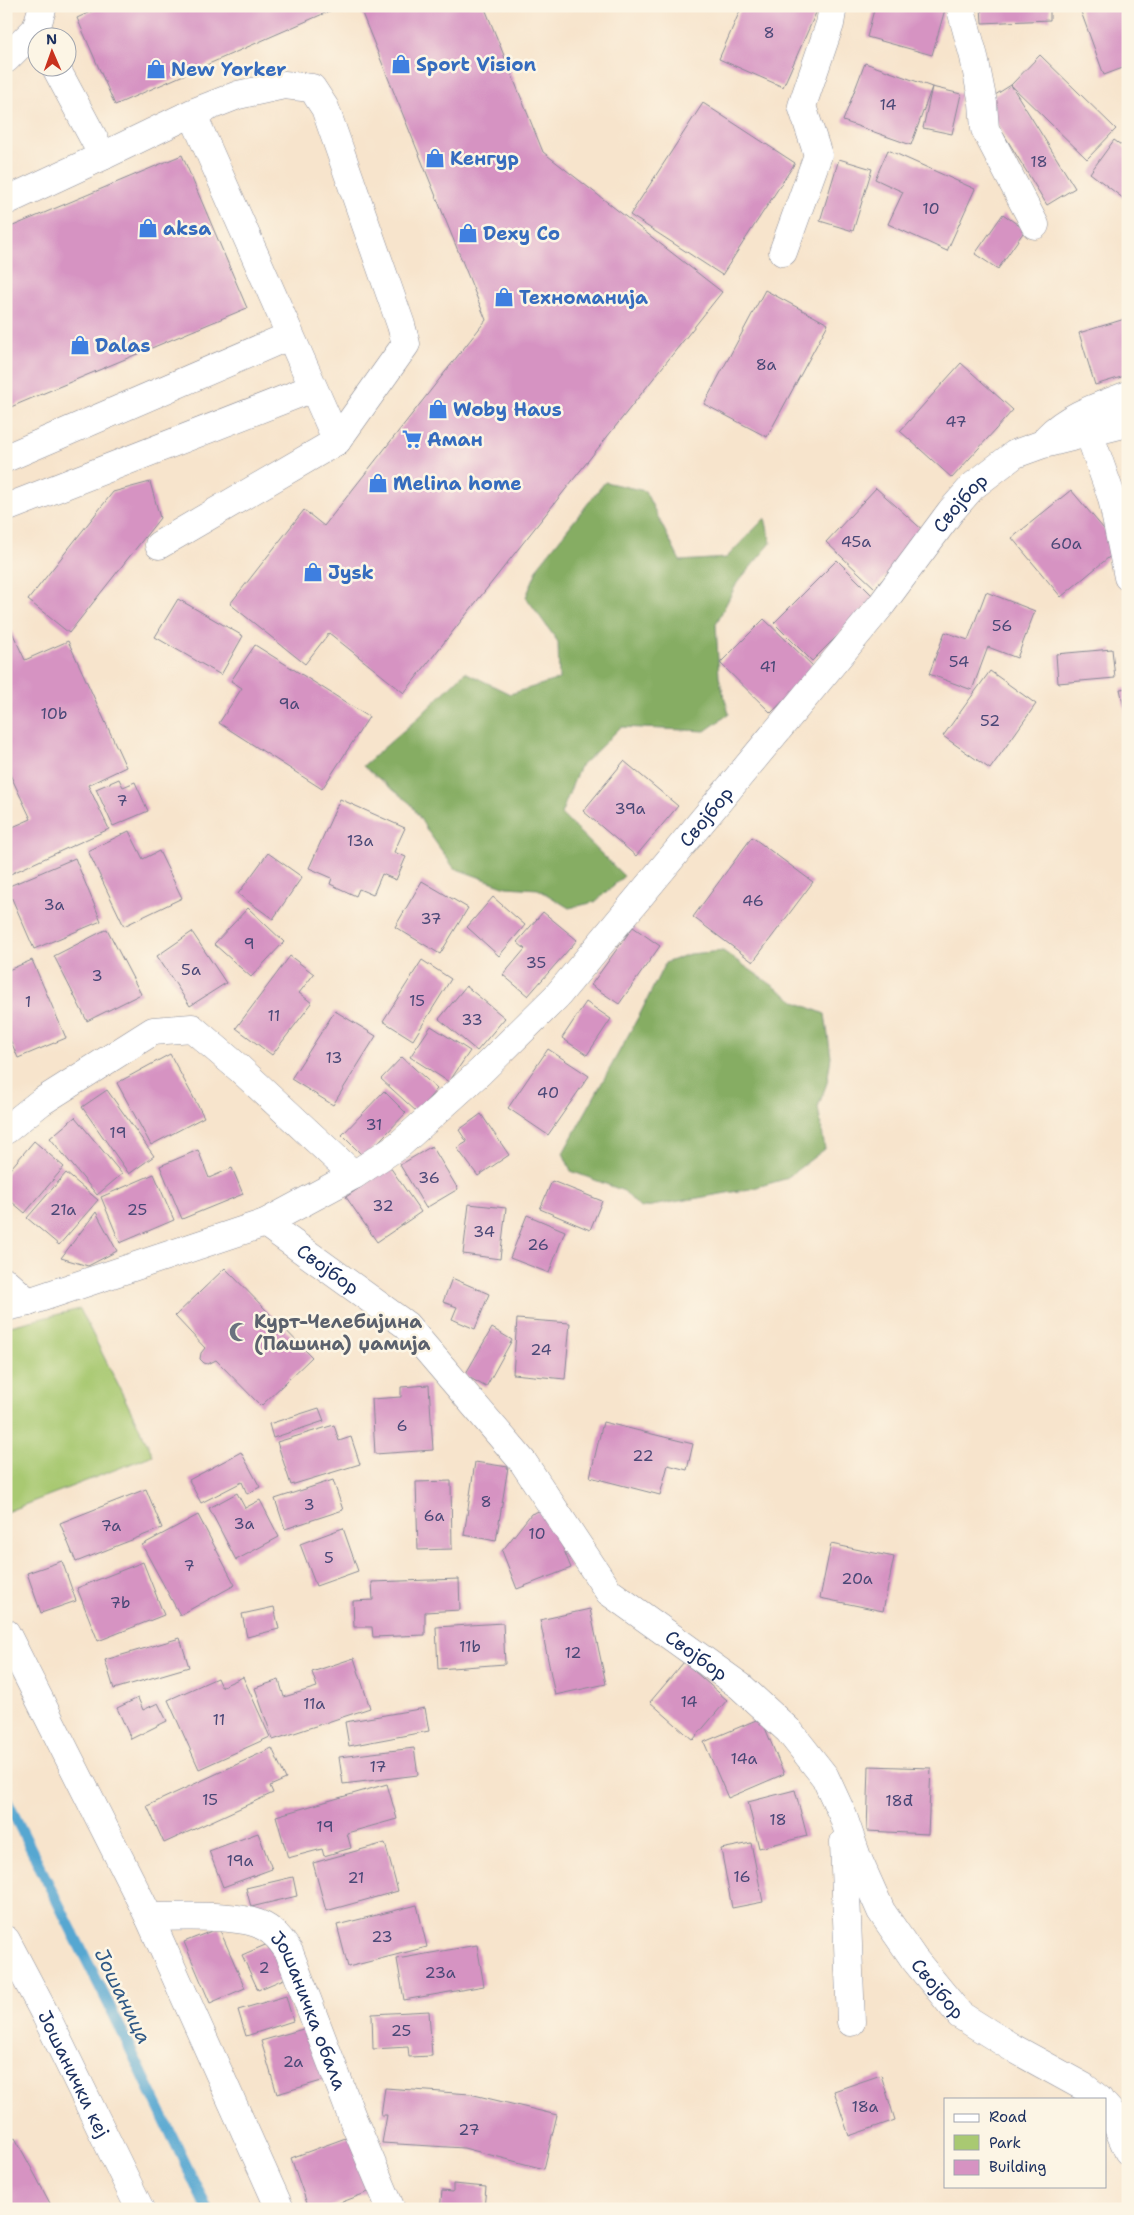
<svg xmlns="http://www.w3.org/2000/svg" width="1134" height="2215" font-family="'Shantell Sans',sans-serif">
  <rect width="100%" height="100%" fill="#fcf5e5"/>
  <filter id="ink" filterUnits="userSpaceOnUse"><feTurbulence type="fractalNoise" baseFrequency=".02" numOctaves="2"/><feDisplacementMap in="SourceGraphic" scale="10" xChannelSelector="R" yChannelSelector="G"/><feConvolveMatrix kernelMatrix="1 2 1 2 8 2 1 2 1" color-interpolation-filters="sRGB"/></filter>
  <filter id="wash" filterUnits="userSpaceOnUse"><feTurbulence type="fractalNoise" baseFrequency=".0096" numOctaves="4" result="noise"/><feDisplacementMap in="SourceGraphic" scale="20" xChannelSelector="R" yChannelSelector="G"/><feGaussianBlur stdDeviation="1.12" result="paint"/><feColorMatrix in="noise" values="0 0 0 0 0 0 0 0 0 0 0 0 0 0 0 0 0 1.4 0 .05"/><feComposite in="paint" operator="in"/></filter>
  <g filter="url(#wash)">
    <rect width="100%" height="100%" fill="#f7e4cc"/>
    <path fill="#a9c972" stroke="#627c68" d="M 80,1309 L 153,1455 L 6,1512 L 6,1327 Z"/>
    <path fill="#86ad64" stroke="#506e61" d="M 605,482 L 645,491 L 680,561 L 726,558 L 765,518 L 771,543 L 737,583 L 716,624 L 719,677 L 729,714 L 705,731 L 621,727 L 579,768 L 561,814 L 624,876 L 595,902 L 569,908 L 538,889 L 506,887 L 454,868 L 429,833 L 411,804 L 363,766 L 419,717 L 465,672 L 510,694 L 559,679 L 558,642 L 526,597 L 539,565 Z
      M 723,951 L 798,1003 L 825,1014 L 831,1057 L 827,1083 L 818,1107 L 825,1149 L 785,1179 L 750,1189 L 640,1208 L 624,1191 L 571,1171 L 563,1153 L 641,1012 L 665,963 L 689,954 Z"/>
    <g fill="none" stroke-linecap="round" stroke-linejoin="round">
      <path stroke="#57a7d1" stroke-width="11" d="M 6,1799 L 114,2015 L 207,2209"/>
    </g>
    <g id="blocks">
      <path fill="#d693c2" d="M 103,6 L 341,6 L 115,105 L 77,18 Z
        M 359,6 L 484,6 L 543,152 L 722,292 L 404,693 L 329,633 L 305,664 L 230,604 L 304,510 L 324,526 L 486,320 Z
        M 742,6 L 819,6 L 783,87 L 719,59 Z
        M 875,6 L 946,6 L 932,55 L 867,37 Z
        M 981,6 L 1050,6 L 1050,20 L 982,23 Z
        M 1086,6 L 1128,6 L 1128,66 L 1104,75 L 1080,9 Z
        M 1040,55 L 1116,129 L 1087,159 L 1011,85 L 1075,188 L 1047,205 L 984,102 L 1011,85 Z
        M 865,63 L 932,87 L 911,145 L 843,121 Z
        M 932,87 L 961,94 L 952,134 L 923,128 Z
        M 703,103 L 795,163 L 722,275 L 630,215 Z
        M 1114,140 L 1128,150 L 1128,202 L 1090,173 Z
        M 888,150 L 975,189 L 947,251 L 888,224 L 903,192 L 875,179 Z
        M 182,155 L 247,308 L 6,409 L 6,229 Z
        M 839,159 L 872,169 L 853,231 L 820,221 Z
        M 1003,214 L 1025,230 L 998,269 L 975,254 Z
        M 765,290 L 828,324 L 767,437 L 704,404 Z
        M 1128,318 L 1128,375 L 1095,385 L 1079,333 Z
        M 961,363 L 1013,410 L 952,478 L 900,431 Z
        M 150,482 L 160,518 L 69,633 L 28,600 L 113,492 Z
        M 876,488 L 926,533 L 875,588 L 826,542 Z
        M 1071,490 L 1120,548 L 1061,597 L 1012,538 Z
        M 837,560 L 875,598 L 812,661 L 774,623 Z
        M 986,592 L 1035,611 L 1017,658 L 988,647 L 972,690 L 929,674 L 945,632 L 968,640 Z
        M 178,599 L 243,636 L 221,675 L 155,637 Z
        M 6,619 L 25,660 L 68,641 L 126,767 L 88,785 L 109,829 L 6,876 L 6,830 L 31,819 L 6,766 Z
        M 764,619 L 815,668 L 771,713 L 720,663 Z
        M 255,645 L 369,717 L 322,789 L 219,723 L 242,688 L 231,681 Z
        M 1112,649 L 1115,678 L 1058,683 L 1056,654 Z
        M 990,671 L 1036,704 L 990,769 L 943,736 Z
        M 1128,688 L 1128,720 L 1127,720 L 1120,689 Z
        M 624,761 L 678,806 L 636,856 L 583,811 Z
        M 119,779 L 123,787 L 135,782 L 148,811 L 113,826 L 96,789 Z
        M 340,799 L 405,828 L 394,852 L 406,857 L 396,880 L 382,874 L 373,895 L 359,889 L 356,896 L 330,884 L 332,878 L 309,868 Z
        M 129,831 L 143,859 L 159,851 L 182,898 L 124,926 L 88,851 Z
        M 752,837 L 813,882 L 753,962 L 693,917 Z
        M 268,853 L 302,877 L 273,919 L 238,894 Z
        M 75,858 L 101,921 L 34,949 L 7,887 Z
        M 422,881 L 468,908 L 440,954 L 395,927 Z
        M 493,897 L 525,925 L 499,956 L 467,927 Z
        M 248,908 L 284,942 L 251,977 L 214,944 Z
        M 543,912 L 577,940 L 528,996 L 503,975 L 525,949 L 517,942 Z
        M 633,927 L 660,946 L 619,1004 L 591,985 Z
        M 107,929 L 141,994 L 87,1021 L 54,956 Z
        M 192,932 L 226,983 L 190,1006 L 157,956 Z
        M 290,956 L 314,974 L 299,993 L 312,1003 L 272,1055 L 236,1028 Z
        M 32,960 L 66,1038 L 18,1058 L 6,1030 L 6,971 Z
        M 422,960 L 451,979 L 413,1040 L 383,1021 Z
        M 466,986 L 505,1018 L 477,1051 L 439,1019 Z
        M 586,1002 L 611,1019 L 587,1055 L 562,1038 Z
        M 335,1011 L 376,1036 L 333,1105 L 291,1079 Z
        M 431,1026 L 470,1051 L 449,1082 L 410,1057 Z
        M 548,1049 L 589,1076 L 548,1135 L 508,1108 Z
        M 170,1054 L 204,1117 L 151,1145 L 117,1083 Z
        M 402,1057 L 437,1089 L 417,1112 L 381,1079 Z
        M 107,1090 L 154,1156 L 129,1174 L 82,1107 Z
        M 384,1091 L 406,1113 L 364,1157 L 342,1135 Z
        M 481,1114 L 509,1155 L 478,1176 L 457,1148 L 467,1142 L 459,1130 Z
        M 75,1117 L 122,1174 L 97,1195 L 50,1138 Z
        M 34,1141 L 64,1167 L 25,1213 L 6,1197 L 6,1174 Z
        M 432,1146 L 458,1189 L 426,1208 L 400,1165 Z
        M 198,1150 L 209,1178 L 232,1168 L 243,1194 L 182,1219 L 160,1166 Z
        M 390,1167 L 421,1212 L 377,1242 L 346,1197 Z
        M 66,1173 L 98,1200 L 59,1245 L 27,1218 Z
        M 154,1174 L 174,1220 L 120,1243 L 101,1197 Z
        M 552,1181 L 602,1201 L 590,1230 L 540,1209 Z
        M 469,1204 L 506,1208 L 500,1259 L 463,1254 Z
        M 96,1212 L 117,1251 L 88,1266 L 61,1258 Z
        M 527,1215 L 565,1231 L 549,1273 L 510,1258 Z
        M 225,1268 L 312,1357 L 261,1406 L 216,1360 L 208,1364 L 204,1363 L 200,1359 L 201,1353 L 205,1348 L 175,1316 Z
        M 452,1278 L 489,1294 L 475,1329 L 452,1319 L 457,1307 L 443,1302 Z
        M 517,1319 L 570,1323 L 565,1379 L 513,1374 Z
        M 492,1328 L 512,1340 L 486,1387 L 465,1375 Z
        M 429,1385 L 433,1450 L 375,1454 L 372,1399 L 401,1397 L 401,1387 Z
        M 319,1408 L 324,1421 L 273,1438 L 269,1424 Z
        M 603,1422 L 693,1444 L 687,1470 L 668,1465 L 660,1495 L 590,1477 Z
        M 334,1425 L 339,1441 L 351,1437 L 360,1464 L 291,1485 L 277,1442 Z
        M 241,1452 L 260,1487 L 247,1494 L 242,1482 L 201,1503 L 189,1480 Z
        M 475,1462 L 508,1467 L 496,1541 L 464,1535 Z
        M 333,1480 L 343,1510 L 285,1529 L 275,1499 Z
        M 451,1481 L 452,1549 L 418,1550 L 416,1482 Z
        M 146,1489 L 162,1528 L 76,1562 L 60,1523 Z
        M 237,1493 L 245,1508 L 260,1500 L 279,1537 L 236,1560 L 209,1508 Z
        M 547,1508 L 571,1568 L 517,1589 L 502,1551 L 531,1514 Z
        M 198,1515 L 235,1585 L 180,1615 L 142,1545 Z
        M 343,1528 L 358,1571 L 316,1586 L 300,1544 Z
        M 831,1544 L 894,1557 L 883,1611 L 820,1598 Z
        M 62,1561 L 76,1601 L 41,1613 L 27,1573 Z
        M 143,1562 L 164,1615 L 98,1641 L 77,1588 Z
        M 459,1579 L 460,1610 L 425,1612 L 425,1635 L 373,1637 L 372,1627 L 354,1627 L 353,1601 L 373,1600 L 372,1582 Z
        M 274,1607 L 279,1629 L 247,1637 L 242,1614 Z
        M 590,1609 L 606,1684 L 555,1695 L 540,1620 Z
        M 503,1623 L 505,1664 L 438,1669 L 436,1627 Z
        M 180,1638 L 189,1667 L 114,1689 L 105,1660 Z
        M 354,1658 L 370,1708 L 273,1740 L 255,1688 L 279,1680 L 284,1697 L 317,1687 L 312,1672 Z
        M 684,1662 L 727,1700 L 693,1740 L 650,1702 Z
        M 243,1677 L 270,1737 L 199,1769 L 168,1700 L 217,1678 L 221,1687 Z
        M 138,1698 L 143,1710 L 158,1703 L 167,1721 L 131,1739 L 117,1708 Z
        M 425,1708 L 429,1731 L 349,1746 L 345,1722 Z
        M 761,1718 L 784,1774 L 728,1798 L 704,1742 Z
        M 272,1748 L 286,1779 L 270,1786 L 273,1793 L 164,1843 L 147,1806 Z
        M 414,1748 L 418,1775 L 343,1784 L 339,1757 Z
        M 869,1766 L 931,1768 L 928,1834 L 867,1831 Z
        M 387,1784 L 397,1819 L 347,1833 L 351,1848 L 324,1856 L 322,1849 L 288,1858 L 276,1816 Z
        M 795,1790 L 807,1836 L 759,1848 L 748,1802 Z
        M 258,1833 L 272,1869 L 223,1887 L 209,1851 Z
        M 385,1843 L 398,1891 L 326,1911 L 313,1863 Z
        M 751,1843 L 763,1902 L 732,1908 L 721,1849 Z
        M 293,1877 L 297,1896 L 251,1907 L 246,1888 Z
        M 417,1905 L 427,1947 L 348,1967 L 337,1925 Z
        M 219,1928 L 245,1988 L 210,2003 L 184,1942 Z
        M 270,1943 L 286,1978 L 258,1990 L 242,1955 Z
        M 477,1945 L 484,1986 L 404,2000 L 397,1959 Z
        M 286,1996 L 293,2021 L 246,2036 L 238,2010 Z
        M 429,2011 L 432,2056 L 409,2057 L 408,2047 L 373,2049 L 372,2014 Z
        M 310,2027 L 325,2080 L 277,2094 L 261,2041 Z
        M 881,2075 L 895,2120 L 849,2136 L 834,2091 Z
        M 385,2088 L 470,2094 L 557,2115 L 544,2169 L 464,2148 L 382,2143 L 387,2115 L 381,2115 Z
        M 351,2136 L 371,2191 L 324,2209 L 309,2209 L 291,2158 Z
        M 15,2138 L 34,2173 L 53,2209 L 6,2209 L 6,2143 Z
        M 453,2184 L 486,2187 L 484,2209 L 440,2209 L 442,2191 L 453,2192 Z"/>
    </g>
  </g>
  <g filter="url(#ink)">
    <use href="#blocks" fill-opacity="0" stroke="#898a95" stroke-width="1"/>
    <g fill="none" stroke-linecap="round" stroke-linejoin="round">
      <defs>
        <g id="minor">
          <path d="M 960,6 L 974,57 L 983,103 L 985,129 L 1035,225"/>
          <path d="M 6,59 L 36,29 L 43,6"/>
          <path d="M 56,68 L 103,156 L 192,113 L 238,95 L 284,85 L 312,88 L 325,108 L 401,325 L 406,344 L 337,441 L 192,113"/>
          <path d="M 6,201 L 103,156"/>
          <path d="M 783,252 L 818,155 L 802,106 L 830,24 L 833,6"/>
          <path d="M 1089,433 L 1112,498 L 1128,577"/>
          <path d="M 1048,437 C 1069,415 1100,406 1128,395"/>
          <path d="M 6,458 L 289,336"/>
          <path d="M 6,508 L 313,388"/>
          <path d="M 159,545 L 337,441"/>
          <path d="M 6,1130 L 41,1102 L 153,1031 L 192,1028 L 240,1069 L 354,1175"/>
          <path id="s1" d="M 265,1223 L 406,1325 L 523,1462 L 609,1592 L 740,1686 L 789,1731 L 825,1777 L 843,1816 L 857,1857 L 881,1911 L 914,1959 L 960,2015 L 1013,2048 L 1084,2087 L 1099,2099"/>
          <path d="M 6,1282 L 28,1302"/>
          <path id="s2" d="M 6,1307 L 28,1302 L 265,1223 L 354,1175 L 399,1145 L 480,1072 L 557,996 L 882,604 L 951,511 L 973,486 L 1015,454 L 1040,445 L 1128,423"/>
          <path d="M 6,1633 L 149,1917 L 280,2209"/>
          <path d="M 844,1842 L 851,2022"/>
          <path id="s3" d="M 149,1917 C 177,1917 242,1913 265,1927 C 276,1933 282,1942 289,1952 L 352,2117 L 391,2209"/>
          <path d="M 1105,2106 L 1112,2114 L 1128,2151"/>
        </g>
        <g id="major">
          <path id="s4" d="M 6,1940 L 46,2016 L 140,2209"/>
        </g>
      </defs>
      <use href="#minor" stroke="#898a95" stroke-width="29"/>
      <use href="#major" stroke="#898a95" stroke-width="29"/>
      <use href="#minor" stroke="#fff" stroke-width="28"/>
      <use href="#major" stroke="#fff" stroke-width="28"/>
    </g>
  </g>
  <defs>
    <symbol id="shop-bare" viewBox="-9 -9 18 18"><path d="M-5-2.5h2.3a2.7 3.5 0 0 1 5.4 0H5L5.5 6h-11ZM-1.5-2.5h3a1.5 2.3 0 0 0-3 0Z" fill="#3f7fe0" stroke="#fcf5e5" stroke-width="2.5" paint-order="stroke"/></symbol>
    <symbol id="supermarket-bare" viewBox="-9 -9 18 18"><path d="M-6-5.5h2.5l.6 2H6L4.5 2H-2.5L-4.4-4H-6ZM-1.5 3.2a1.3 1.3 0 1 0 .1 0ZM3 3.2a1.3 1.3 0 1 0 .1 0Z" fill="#3f7fe0" stroke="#fcf5e5" stroke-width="2.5" paint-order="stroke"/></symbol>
    <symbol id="mosque-bare" viewBox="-9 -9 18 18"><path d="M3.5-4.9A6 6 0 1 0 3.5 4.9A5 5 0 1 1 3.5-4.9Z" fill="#6b7280" stroke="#fcf5e5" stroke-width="2.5" paint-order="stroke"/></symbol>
  </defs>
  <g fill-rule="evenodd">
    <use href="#shop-bare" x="387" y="50" width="28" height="28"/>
    <use href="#shop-bare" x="142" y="55" width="28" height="28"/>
    <use href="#shop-bare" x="421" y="144" width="28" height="28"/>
    <use href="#shop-bare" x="134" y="214" width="28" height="28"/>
    <use href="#shop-bare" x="454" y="219" width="28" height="28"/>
    <use href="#shop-bare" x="490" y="283" width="28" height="28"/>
    <use href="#shop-bare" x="66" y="331" width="28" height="28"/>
    <use href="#shop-bare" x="424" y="395" width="28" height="28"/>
    <use href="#supermarket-bare" x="398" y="425" width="28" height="28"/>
    <use href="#shop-bare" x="364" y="469" width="28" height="28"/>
    <use href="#shop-bare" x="299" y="558" width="28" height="28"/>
    <use href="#mosque-bare" x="225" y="1318" width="28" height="28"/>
  </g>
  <g text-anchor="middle" stroke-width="5" stroke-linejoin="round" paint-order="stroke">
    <g font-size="16" fill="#4a4877">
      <text x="769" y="38">8</text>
      <text x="888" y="110">14</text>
      <text x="1039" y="167">18</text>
      <text x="931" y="214">10</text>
      <text x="766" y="370">8a</text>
      <text x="956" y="427">47</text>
      <text x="856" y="547">45a</text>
      <text x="1066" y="549">60a</text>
      <text x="1002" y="631">56</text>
      <text x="959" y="667">54</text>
      <text x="768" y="672">41</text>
      <text x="289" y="709">9a</text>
      <text x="54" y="719">10b</text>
      <text x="990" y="726">52</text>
      <text x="122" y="806">7</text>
      <text x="630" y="814">39a</text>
      <text x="360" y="846">13a</text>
      <text x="753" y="906">46</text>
      <text x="54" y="910">3a</text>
      <text x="431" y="924">37</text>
      <text x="249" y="949">9</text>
      <text x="536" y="968">35</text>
      <text x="191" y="975">5a</text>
      <text x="97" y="981">3</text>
      <text x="417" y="1006">15</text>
      <text x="28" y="1007">1</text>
      <text x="274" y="1021">11</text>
      <text x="472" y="1025">33</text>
      <text x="334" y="1063">13</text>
      <text x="548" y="1098">40</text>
      <text x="374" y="1130">31</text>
      <text x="118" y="1138">19</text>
      <text x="429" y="1183">36</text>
      <text x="383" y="1211">32</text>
      <text x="63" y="1215">21a</text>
      <text x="137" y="1215">25</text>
      <text x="484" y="1237">34</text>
      <text x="538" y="1250">26</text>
      <text x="541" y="1355">24</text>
      <text x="402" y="1431">6</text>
      <text x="643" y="1461">22</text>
      <text x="486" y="1507">8</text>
      <text x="309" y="1510">3</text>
      <text x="434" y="1521">6a</text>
      <text x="244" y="1529">3a</text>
      <text x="111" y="1531">7a</text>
      <text x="537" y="1539">10</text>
      <text x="329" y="1563">5</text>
      <text x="189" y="1571">7</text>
      <text x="857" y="1584">20a</text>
      <text x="120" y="1608">7b</text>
      <text x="470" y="1652">11b</text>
      <text x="573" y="1658">12</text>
      <text x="689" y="1707">14</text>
      <text x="314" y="1709">11a</text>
      <text x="219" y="1725">11</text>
      <text x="744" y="1764">14a</text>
      <text x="378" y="1772">17</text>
      <text x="210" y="1805">15</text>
      <text x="899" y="1806">18đ</text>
      <text x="778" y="1825">18</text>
      <text x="325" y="1832">19</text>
      <text x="240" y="1866">19a</text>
      <text x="742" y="1882">16</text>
      <text x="356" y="1883">21</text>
      <text x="382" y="1942">23</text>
      <text x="264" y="1973">2</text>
      <text x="440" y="1978">23a</text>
      <text x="401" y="2036">25</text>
      <text x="293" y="2067">2a</text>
      <text x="865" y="2112">18a</text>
      <text x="469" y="2135">27</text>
    </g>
    <g font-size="19" font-weight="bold" fill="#366cbe" stroke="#fcf5e5" text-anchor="start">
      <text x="416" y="71">Sport Vision</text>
      <text x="171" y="76">New Yorker</text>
      <text x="450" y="165">Кенгур</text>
      <text x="163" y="235">aksa</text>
      <text x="483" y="240">Dexy Co</text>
      <text x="519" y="304">Техноманија</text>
      <text x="95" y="352">Dalas</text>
      <text x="453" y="416">Woby Haus</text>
      <text x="427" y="446">Аман</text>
      <text x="393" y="490">Melina home</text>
      <text x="328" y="579">Jysk</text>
    </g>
    <g font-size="19" fill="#1b2f5e" stroke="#fcf5e5">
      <text dy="7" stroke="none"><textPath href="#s2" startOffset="1282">Својбор</textPath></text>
      <text dy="7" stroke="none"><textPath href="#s2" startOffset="878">Својбор</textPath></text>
      <text dy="7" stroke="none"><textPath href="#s1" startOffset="78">Својбор</textPath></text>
      <text dy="7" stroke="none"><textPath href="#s1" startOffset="618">Својбор</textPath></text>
      <text dy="7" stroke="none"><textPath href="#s1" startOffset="1038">Својбор</textPath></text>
      <text dy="7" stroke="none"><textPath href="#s3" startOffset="214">Јошаничка обала</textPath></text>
      <text dy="7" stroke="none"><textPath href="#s4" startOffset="150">Јошанички кеј</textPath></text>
    </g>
    <g font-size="19" font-weight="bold" fill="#5b616d" stroke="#fcf5e5" text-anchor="start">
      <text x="254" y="1328">Курт-Челебијина<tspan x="254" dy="22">(Пашина) џамија</tspan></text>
    </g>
    <g font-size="20" font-style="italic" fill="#305986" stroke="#fcf5e5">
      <text transform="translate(123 1996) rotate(64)" y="7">Јошаница</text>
    </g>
  </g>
  <rect width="1134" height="2215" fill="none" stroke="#fcf5e5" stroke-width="25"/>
  <rect x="944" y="2098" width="162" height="90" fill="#fcf5e5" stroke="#a2a6af"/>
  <rect x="954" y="2114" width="25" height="8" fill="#ffffff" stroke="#a2a6af"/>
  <text x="989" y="2122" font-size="15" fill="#1b2f5e">Road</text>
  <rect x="954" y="2135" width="25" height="15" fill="#a9c972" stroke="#a2a6af"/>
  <text x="989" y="2148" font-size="15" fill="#1b2f5e">Park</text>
  <rect x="954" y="2160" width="25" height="15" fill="#d693c2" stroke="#a2a6af"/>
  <text x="989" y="2172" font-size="15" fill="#1b2f5e">Building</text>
  <g transform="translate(52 52) rotate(358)"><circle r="24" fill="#fcf5e5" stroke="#a2a6af"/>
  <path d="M0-4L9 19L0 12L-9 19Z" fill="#c8321e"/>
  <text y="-8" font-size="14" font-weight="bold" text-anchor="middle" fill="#1b2f5e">N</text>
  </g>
</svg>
